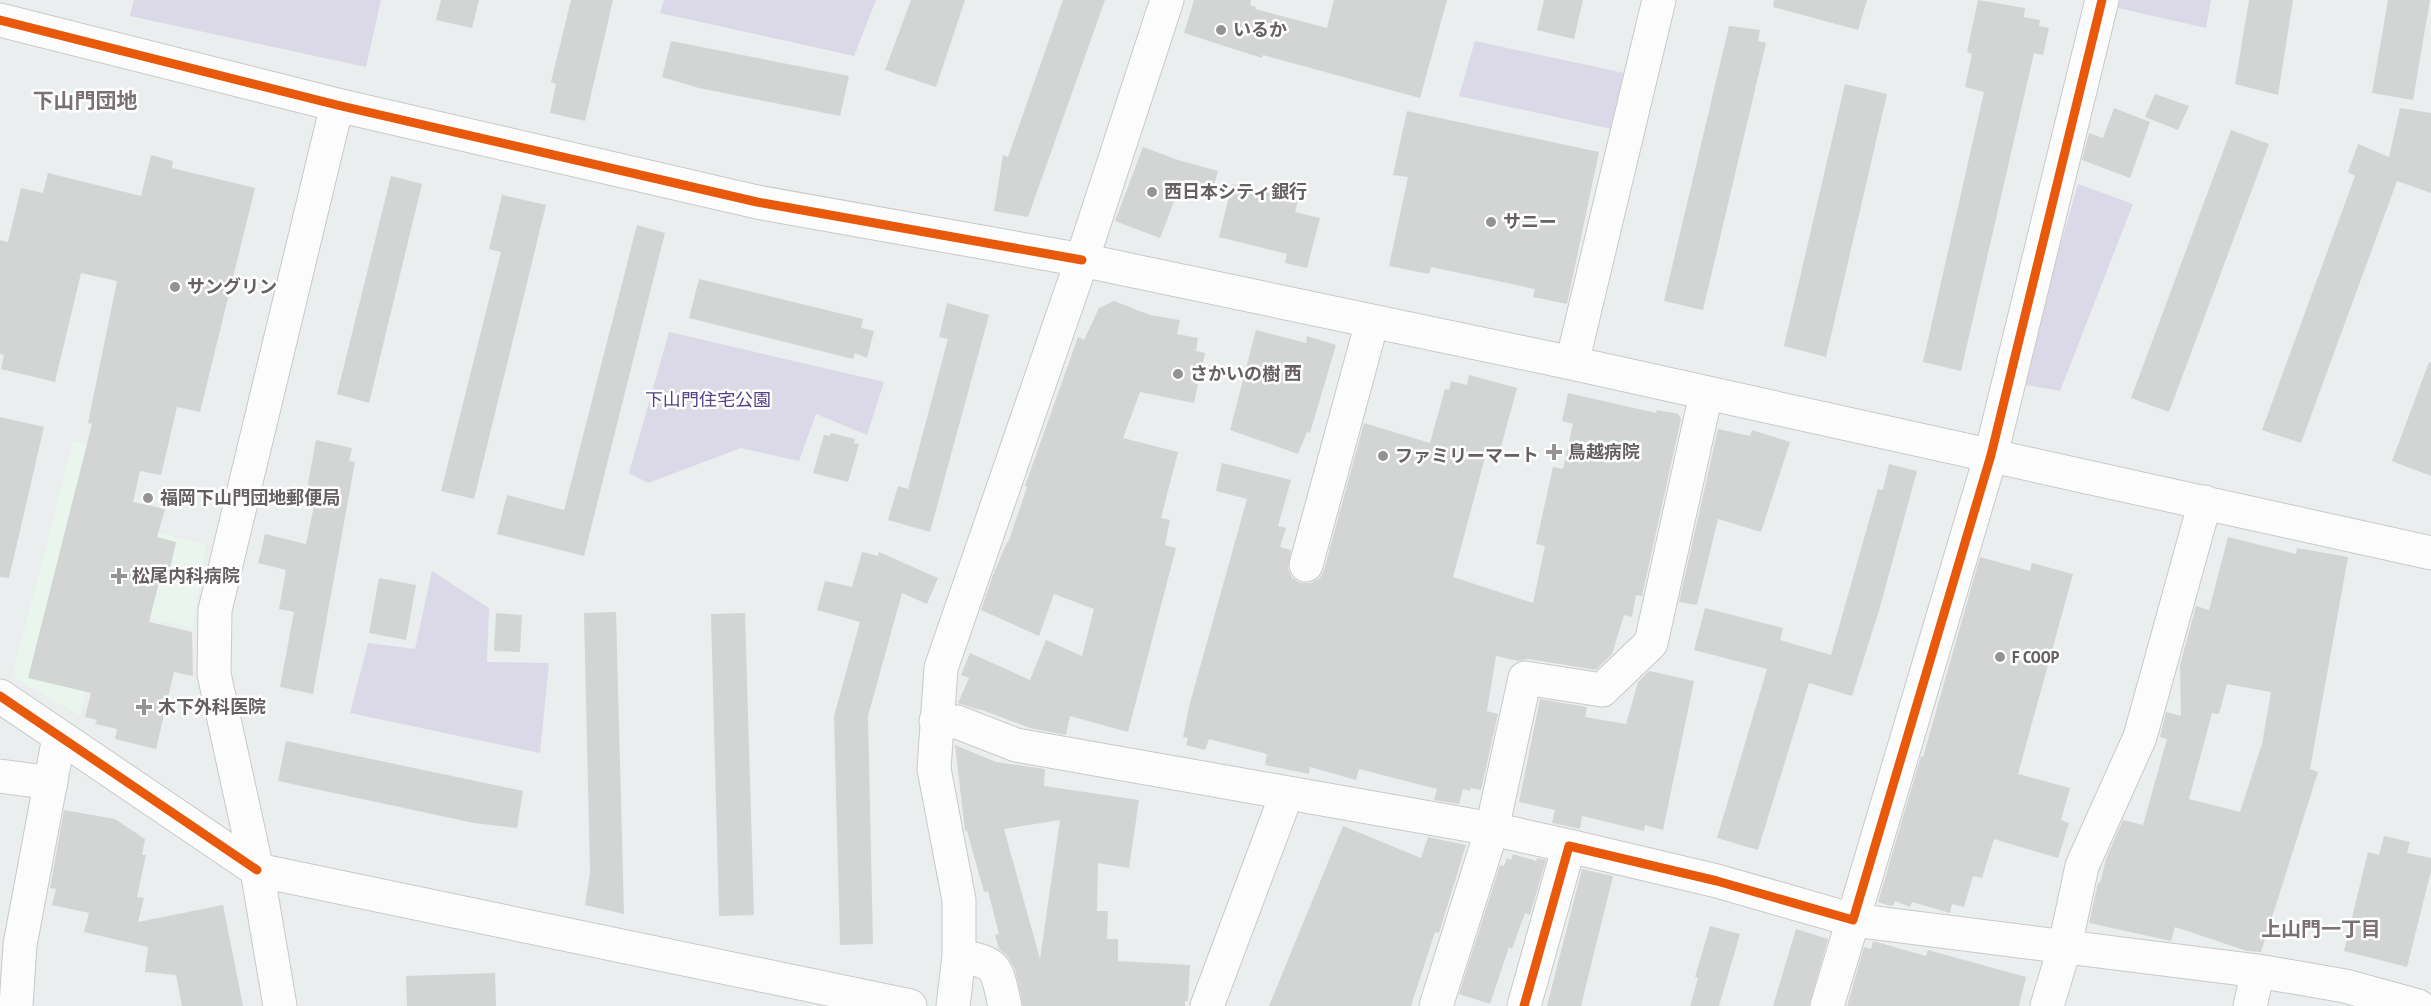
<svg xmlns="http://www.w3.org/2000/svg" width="2431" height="1006" font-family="'PT Sans Narrow','Noto Sans JP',sans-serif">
  <rect width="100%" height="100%" fill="#eaeeee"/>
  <path fill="#e9f5ed" d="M 73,441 L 134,457 L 117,522 L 206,545 L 193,628 L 104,608 L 80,715 L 12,677 Z"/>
  <path fill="#dbd9e8" d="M 134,0 L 381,0 L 366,67 L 130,16 Z
    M 664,0 L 876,0 L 854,56 L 660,13 Z
    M 2120,0 L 2211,0 L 2206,28 L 2118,8 Z
    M 1475,41 L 1629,74 L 1616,130 L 1459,96 Z
    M 2078,184 L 2133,204 L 2060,391 L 2020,384 Z
    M 669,332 L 884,382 L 867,435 L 816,414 L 799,461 L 741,448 L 648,483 L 629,473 Z
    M 432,571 L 489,608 L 487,662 L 549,663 L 540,753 L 350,713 L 368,643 L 415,649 Z"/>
  <path fill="#d3d5d5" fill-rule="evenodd" d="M 441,0 L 479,0 L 472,28 L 436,20 Z
    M 571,0 L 613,0 L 585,121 L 550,113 L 556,84 L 551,82 Z
    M 911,0 L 965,0 L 936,87 L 885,70 Z
    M 1063,0 L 1105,0 L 1028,217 L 994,211 L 1003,155 L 1008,157 Z
    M 1194,0 L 1251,0 L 1250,5 L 1256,7 L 1255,9 L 1327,28 L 1334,0 L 1447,0 L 1420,98 L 1263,55 L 1262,58 L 1184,33 Z
    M 1544,0 L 1583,0 L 1574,39 L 1537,30 Z
    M 1774,0 L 1867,0 L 1858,30 L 1773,7 Z
    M 1978,0 L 2025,8 L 2024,17 L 2040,20 L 2039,26 L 2049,28 L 2043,55 L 2034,53 L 1961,371 L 1923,362 L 1984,92 L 1965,87 L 1972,54 L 1967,52 Z
    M 2249,0 L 2293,0 L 2278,95 L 2235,84 Z
    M 2388,0 L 2430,0 L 2413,100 L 2372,93 Z
    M 1729,26 L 1760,30 L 1758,41 L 1766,43 L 1703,310 L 1664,301 Z
    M 671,41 L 849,76 L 840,116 L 699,88 L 662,77 Z
    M 1845,84 L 1887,94 L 1826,357 L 1784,346 Z
    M 2155,94 L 2189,106 L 2178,130 L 2145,117 Z
    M 2114,108 L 2150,122 L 2130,178 L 2082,160 L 2089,133 L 2103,138 Z
    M 2400,108 L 2431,113 L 2431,193 L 2397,181 L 2301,443 L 2262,430 L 2355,176 L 2348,172 L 2358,144 L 2389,157 Z
    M 1407,111 L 1599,152 L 1567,304 L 1533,297 L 1535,289 L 1431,267 L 1429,274 L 1389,266 L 1408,177 L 1393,175 Z
    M 2231,130 L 2269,144 L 2169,412 L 2131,398 Z
    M 1143,147 L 1178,160 L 1218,171 L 1211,195 L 1180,186 L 1160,238 L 1115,221 Z
    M 151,155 L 173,161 L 172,168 L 255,188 L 200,412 L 177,407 L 161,475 L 140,471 L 133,502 L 165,509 L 157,537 L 176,542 L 169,573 L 162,571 L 149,622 L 192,632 L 193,676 L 174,672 L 156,749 L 115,739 L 117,729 L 95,724 L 97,720 L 85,717 L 91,693 L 28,678 L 92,424 L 88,423 L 117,281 L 81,273 L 55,382 L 1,369 L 4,355 L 0,354 L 0,240 L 8,242 L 21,188 L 43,193 L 48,173 L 141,196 Z
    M 391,176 L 422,184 L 369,403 L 337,394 Z
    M 1232,184 L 1298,200 L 1295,212 L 1320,218 L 1307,268 L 1285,263 L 1287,254 L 1219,237 Z
    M 502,195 L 546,205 L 474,499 L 441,491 L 501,252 L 489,249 Z
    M 637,225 L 665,233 L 584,556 L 497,534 L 507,495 L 564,510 Z
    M 699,279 L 863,319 L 861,328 L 874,331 L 867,358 L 855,353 L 853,359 L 689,318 Z
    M 1114,301 L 1150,315 L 1180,320 L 1177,334 L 1198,338 L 1196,351 L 1205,353 L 1194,403 L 1140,392 L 1123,438 L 1178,452 L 1161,518 L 1170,520 L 1165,545 L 1176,548 L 1128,732 L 1070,716 L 1066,735 L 1030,728 L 979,709 L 979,710 L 958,703 L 969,678 L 961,675 L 970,653 L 1030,680 L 1046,640 L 1082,656 L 1094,609 L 1054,594 L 1039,636 L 981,610 L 993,575 L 1007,542 L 1008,543 L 1027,487 L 1025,486 L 1078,337 L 1084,340 L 1099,308 Z
    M 947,303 L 989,315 L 930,532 L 888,520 L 898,486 L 908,489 L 948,339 L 939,337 Z
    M 1256,330 L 1306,343 L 1307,336 L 1336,345 L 1310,433 L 1307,432 L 1298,454 L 1230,430 Z
    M 2429,362 L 2431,363 L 2431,476 L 2392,461 Z
    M 1469,375 L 1517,388 L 1498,458 L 1486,454 L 1453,577 L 1533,603 L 1545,546 L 1536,544 L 1553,467 L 1563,469 L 1573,424 L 1562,421 L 1568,393 L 1656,413 L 1657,410 L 1678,414 L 1681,419 L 1642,596 L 1636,595 L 1632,617 L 1624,615 L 1612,654 L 1596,670 L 1528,659 L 1518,661 L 1496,656 L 1487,711 L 1498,714 L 1481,790 L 1471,788 L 1470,791 L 1463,789 L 1459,804 L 1434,800 L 1437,789 L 1359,769 L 1356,780 L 1310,767 L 1309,774 L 1265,765 L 1267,754 L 1209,739 L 1205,750 L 1186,745 L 1188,738 L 1183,737 L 1190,703 L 1247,499 L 1216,491 L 1222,463 L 1291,480 L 1278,526 L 1286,528 L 1280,547 L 1291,550 L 1288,569 L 1292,578 L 1301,583 L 1311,583 L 1320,578 L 1324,570 L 1364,423 L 1430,443 L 1445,389 L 1449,390 L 1451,381 L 1467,385 Z
    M 0,417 L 44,427 L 9,578 L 0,577 Z
    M 1718,429 L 1750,436 L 1752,430 L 1790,442 L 1761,532 L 1718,519 L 1697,605 L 1679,602 Z
    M 831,433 L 855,439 L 854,443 L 859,444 L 848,482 L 813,473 L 824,435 L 830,436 Z
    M 316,440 L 352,448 L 349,461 L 355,462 L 313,694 L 280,687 L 294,612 L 279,609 L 286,570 L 258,563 L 265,534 L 306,544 L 315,501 L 305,500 Z
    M 1889,464 L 1917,471 L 1880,607 L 1852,696 L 1809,683 L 1758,850 L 1717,838 L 1767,669 L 1694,650 L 1705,608 L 1783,628 L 1780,640 L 1831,655 L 1878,489 L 1883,490 Z
    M 2228,537 L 2296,554 L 2297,548 L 2348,557 L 2310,769 L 2318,772 L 2261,952 L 2247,951 L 2175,927 L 2171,941 L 2089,923 L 2098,883 L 2100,883 L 2106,859 L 2123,820 L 2143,825 L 2167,739 L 2160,737 L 2166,712 L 2181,716 L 2180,665 L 2196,606 L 2209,610 ZM 2227,684 L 2271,692 L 2262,744 L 2240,812 L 2189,799 L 2212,713 L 2219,714 Z
    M 862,552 L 878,556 L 879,552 L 938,578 L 927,604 L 902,593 L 868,716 L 873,944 L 840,945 L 834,716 L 860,622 L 817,610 L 825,581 L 852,587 Z
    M 1980,557 L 2030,571 L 2032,563 L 2073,574 L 2018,774 L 2070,788 L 2061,820 L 2069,823 L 2058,858 L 1994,839 L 1982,878 L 1973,876 L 1964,907 L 1952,904 L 1950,913 L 1912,902 L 1910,907 L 1895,901 L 1893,906 L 1887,905 L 1878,902 L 1921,756 L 1923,757 Z
    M 379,578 L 416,585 L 406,640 L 369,633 Z
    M 616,612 L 624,914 L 585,905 L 590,872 L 584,613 Z
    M 496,613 L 522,615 L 520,652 L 494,651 Z
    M 745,613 L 754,915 L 719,916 L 711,614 Z
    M 1649,671 L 1694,681 L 1663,830 L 1645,825 L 1644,831 L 1582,816 L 1580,829 L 1552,823 L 1555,810 L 1519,802 L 1540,699 L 1587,707 L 1585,717 L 1626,724 L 1638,682 Z
    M 286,741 L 523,791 L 517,828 L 474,823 L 278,781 Z
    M 955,745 L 996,762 L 1045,769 L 1044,786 L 1139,800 L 1129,868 L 1098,863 L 1097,911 L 1108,911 L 1107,939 L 1118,939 L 1118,961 L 1190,965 L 1188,1001 L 1185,1001 L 1185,1006 L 1023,1006 L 1015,969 L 1007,956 L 999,949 L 995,935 L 999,934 L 988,891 L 984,892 L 967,831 L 965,831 ZM 1060,820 L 1040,959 L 1004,829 Z
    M 64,810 L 115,819 L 145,839 L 142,855 L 146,855 L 137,897 L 144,898 L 138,922 L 223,905 L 243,1006 L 182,1006 L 176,975 L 145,972 L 148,947 L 84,932 L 89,913 L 52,905 L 56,889 L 50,888 Z
    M 1343,826 L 1421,858 L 1428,837 L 1466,845 L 1439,933 L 1435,932 L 1411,1006 L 1269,1006 Z
    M 2384,836 L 2410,842 L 2407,853 L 2431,858 L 2431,871 L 2407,967 L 2344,951 L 2368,852 L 2379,855 Z
    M 1513,854 L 1536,861 L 1537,858 L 1546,860 L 1530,915 L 1525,913 L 1512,949 L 1509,947 L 1490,1004 L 1459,994 L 1500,865 L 1504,866 L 1507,858 L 1511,860 Z
    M 1582,869 L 1613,876 L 1581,1006 L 1547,1006 Z
    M 1710,926 L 1740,934 L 1719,1006 L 1690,1006 L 1698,978 L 1695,977 Z
    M 1796,929 L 1828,939 L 1809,1006 L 1773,1006 Z
    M 1873,941 L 1926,956 L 1928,950 L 2026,977 L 2019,1006 L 1847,1006 L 1864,947 L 1871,949 Z
    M 495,973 L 496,1006 L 407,1006 L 406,976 Z"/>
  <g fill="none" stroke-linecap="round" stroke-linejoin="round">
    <defs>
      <path id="minor" d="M 0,20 L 337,105 L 757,202 L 1082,260 L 1572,363 L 2431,553
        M 1572,363 L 1659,0
        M 1306,565 L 1372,322
        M 0,696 L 257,870 L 910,1006
        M 936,721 L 957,722 L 1016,745 L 1492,829 L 1569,846
        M 0,776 L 51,783
        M 959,956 C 1000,963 996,968 1005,1006
        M 16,1006 L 20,945 L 59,737
        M 280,1006 L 257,870 L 214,674 L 215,610 L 337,105
        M 953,1006 L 959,956 L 959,900 L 934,769 L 941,668 L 1082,260 L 1167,0
        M 1207,1006 L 1287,793
        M 1436,1006 L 1492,829 L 1525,678 L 1602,690 L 1651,643 L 1706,394
        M 1524,1006 L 1569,846 L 1717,881 L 1853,920 L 1991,455 L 2102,0
        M 1827,1006 L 1853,920 L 2258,971 L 2345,986 L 2418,1006
        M 2047,1006 L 2065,946 L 2082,866 L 2140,737 L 2205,502
        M 2250,1006 L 2258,971"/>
    </defs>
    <use href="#minor" stroke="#c9c9c9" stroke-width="35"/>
    <use href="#minor" stroke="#fcfcfc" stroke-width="33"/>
    <defs>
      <path id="cycleway" d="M 0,20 L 337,105 L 757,202 L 1082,260
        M 0,696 L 257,870
        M 1524,1006 L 1569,846 L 1717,881 L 1853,920 L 1991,455 L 2102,0"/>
    </defs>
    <use href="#cycleway" stroke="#fff" stroke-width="13"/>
    <use href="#cycleway" stroke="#e8590c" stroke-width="9"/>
  </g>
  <g fill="#959292" stroke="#fff" stroke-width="2">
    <circle cx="1221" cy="30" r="6"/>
    <circle cx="1152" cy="192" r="6"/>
    <circle cx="1491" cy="222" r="6"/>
    <circle cx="175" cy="287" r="6"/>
    <circle cx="1178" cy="374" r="6"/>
    <path d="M1551 443h6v6h6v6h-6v6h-6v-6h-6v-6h6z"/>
    <circle cx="1383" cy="456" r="6"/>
    <circle cx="148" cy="498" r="6"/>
    <path d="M116 567h6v6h6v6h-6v6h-6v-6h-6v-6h6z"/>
    <circle cx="2000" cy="657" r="6"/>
    <path d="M141 698h6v6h6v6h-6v6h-6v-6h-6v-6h6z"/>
  </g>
  <g text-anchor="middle" stroke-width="5" stroke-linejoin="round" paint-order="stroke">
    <g font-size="18" font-weight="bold" fill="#676061" stroke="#fff" text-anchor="start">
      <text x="1233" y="36">いるか</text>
      <text x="1164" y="198">西日本シティ銀行</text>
      <text x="1503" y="228">サニー</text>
      <text x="187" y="293">サングリン</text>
      <text x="1190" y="380">さかいの樹 西</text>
      <text x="1568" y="458">鳥越病院</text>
      <text x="1395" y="462">ファミリーマート</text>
      <text x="160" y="504">福岡下山門団地郵便局</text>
      <text x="132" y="582">松尾内科病院</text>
      <text x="2012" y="663">F COOP</text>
      <text x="158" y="713">木下外科医院</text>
    </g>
    <g font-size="18" fill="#534185" stroke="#fff">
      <text x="708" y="406">下山門住宅公園</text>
    </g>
    <g font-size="20" font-weight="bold" fill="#797173" stroke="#fff">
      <text x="2321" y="936">上山門一丁目</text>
    </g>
    <g font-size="21" font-weight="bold" fill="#797173" stroke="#fff">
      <text x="85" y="108">下山門団地</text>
    </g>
  </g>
</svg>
